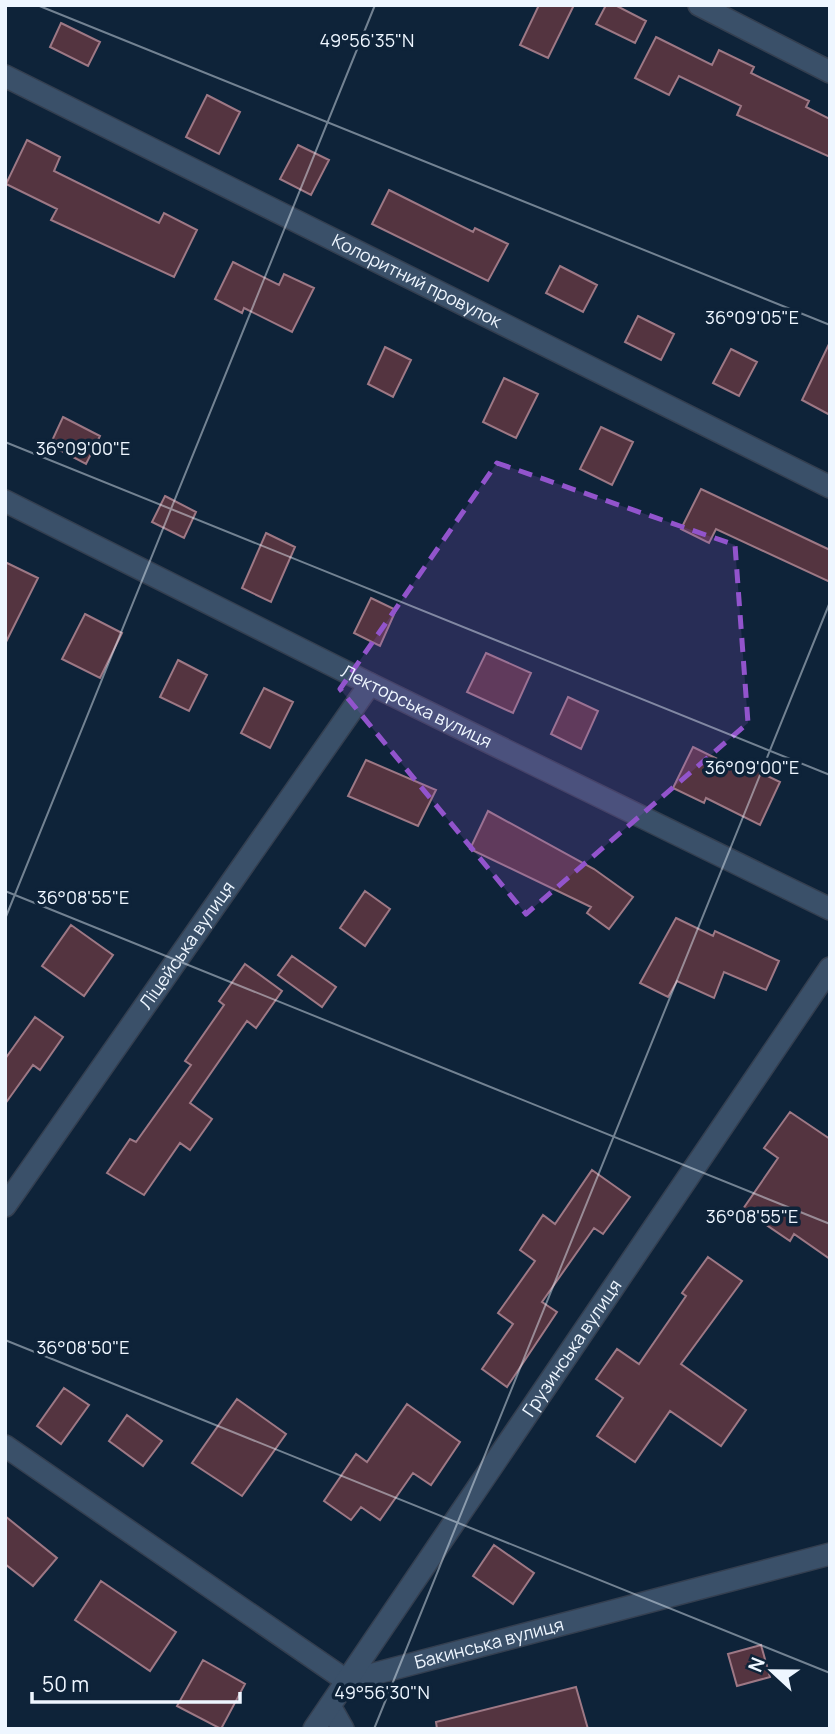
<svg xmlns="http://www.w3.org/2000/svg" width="835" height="1734" font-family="Manrope,sans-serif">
  <rect width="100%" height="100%" fill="#0e2339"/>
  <path fill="#543440" stroke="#9d7885" stroke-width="2" d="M 539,5 L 574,5 L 548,58 L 520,45 Z
    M 606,5 L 615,5 L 646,21 L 635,43 L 596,24 Z
    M 61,23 L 100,42 L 88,66 L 50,47 Z
    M 656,37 L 712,65 L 719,50 L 754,67 L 751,73 L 809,101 L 806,107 L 830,119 L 830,157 L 737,115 L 741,106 L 679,76 L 669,95 L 635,78 Z
    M 207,95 L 240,112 L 219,154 L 186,137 Z
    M 27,140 L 60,157 L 54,171 L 159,223 L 164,213 L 197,230 L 174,277 L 51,220 L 57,209 L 6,184 Z
    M 298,145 L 329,160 L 311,195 L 280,179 Z
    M 389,190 L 473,232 L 475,228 L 508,244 L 488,281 L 372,224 Z
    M 233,262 L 279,285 L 284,274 L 314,288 L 292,332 L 244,308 L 242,313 L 215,299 Z
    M 560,266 L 597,285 L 583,312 L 546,293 Z
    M 638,316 L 674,334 L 661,360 L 625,342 Z
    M 830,342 L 830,415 L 802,400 Z
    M 385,347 L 411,360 L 393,397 L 368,384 Z
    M 731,349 L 757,362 L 739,396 L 713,383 Z
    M 504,378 L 538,394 L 516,438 L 483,422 Z
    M 63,417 L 100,436 L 86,464 L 50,445 Z
    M 601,427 L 633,442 L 612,485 L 580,469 Z
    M 701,489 L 830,550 L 830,582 L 716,529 L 709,543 L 681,529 Z
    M 165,496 L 196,512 L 184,538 L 152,522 Z
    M 266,533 L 295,547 L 271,602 L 242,588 Z
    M 5,562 L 38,578 L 5,644 Z
    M 371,598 L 396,610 L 380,646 L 354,633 Z
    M 85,614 L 122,633 L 100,678 L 62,659 Z
    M 486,653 L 531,673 L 513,713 L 467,692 Z
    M 178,660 L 207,675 L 189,711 L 160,697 Z
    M 264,688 L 293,702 L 270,748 L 241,733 Z
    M 568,697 L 598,711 L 581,749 L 551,734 Z
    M 693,747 L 746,773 L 749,767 L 780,782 L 760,825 L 706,798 L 704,803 L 673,788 Z
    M 366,760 L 436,790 L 418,826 L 348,796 Z
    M 488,811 L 594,869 L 633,897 L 609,929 L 587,913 L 591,907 L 470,849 Z
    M 365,891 L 390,909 L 365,946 L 340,928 Z
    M 676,918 L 713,936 L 715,931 L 779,961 L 766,990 L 724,972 L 714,998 L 677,981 L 668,997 L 640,983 Z
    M 71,925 L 113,955 L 84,996 L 42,966 Z
    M 292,956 L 336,987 L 322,1007 L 278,975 Z
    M 245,964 L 282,991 L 256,1028 L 247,1021 L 190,1103 L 212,1119 L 190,1150 L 180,1143 L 144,1195 L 107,1173 L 130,1139 L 136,1142 L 191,1065 L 185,1061 L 224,1005 L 219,1001 Z
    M 35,1017 L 63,1037 L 40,1070 L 33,1065 L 5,1104 L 5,1059 Z
    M 790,1112 L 830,1139 L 830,1259 L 794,1234 L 790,1241 L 743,1209 L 778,1158 L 764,1148 Z
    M 592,1170 L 630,1197 L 603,1234 L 594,1228 L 542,1302 L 557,1312 L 507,1387 L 482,1369 L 513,1324 L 498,1313 L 535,1261 L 520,1250 L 543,1215 L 555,1224 Z
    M 708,1257 L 742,1281 L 681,1364 L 746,1410 L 721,1446 L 670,1411 L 635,1462 L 597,1436 L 623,1398 L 596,1379 L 617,1349 L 639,1364 L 686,1296 L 682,1293 Z
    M 64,1388 L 89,1405 L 61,1444 L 37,1426 Z
    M 237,1399 L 286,1434 L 242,1496 L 192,1463 Z
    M 407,1404 L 460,1442 L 431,1485 L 413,1473 L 380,1520 L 361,1507 L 351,1520 L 324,1501 L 356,1454 L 367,1462 Z
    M 127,1415 L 162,1441 L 143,1466 L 109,1441 Z
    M 5,1516 L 57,1558 L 33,1586 L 5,1564 Z
    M 494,1545 L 534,1573 L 513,1604 L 473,1576 Z
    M 101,1581 L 176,1632 L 150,1671 L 75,1620 Z
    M 761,1645 L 770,1677 L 737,1686 L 728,1654 Z
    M 203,1660 L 245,1684 L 221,1729 L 177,1706 Z
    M 576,1687 L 588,1729 L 437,1729 L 436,1722 Z"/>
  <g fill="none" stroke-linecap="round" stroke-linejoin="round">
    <defs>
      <g id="minor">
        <path d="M 699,5 L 830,72"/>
        <path id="s1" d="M 5,76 L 830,487"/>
        <path id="s2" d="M 5,501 L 370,684 L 830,909"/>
        <path id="s3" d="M 5,1206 L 370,684"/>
        <path id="s4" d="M 5,1446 L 347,1681 L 830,1554"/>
        <path d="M 330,1706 L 343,1729"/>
        <path id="s5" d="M 314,1729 L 830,968"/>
      </g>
    </defs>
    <use href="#minor" stroke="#343f50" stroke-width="24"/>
    <use href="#minor" stroke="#3a5069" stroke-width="21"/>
  </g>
  <path fill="#9254cc" fill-opacity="0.2" stroke="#9254cc" stroke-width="5" stroke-dasharray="14 9" stroke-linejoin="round" d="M 497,463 L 735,545 L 748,723 L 526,914 L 340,689 Z"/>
  <path fill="none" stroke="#eef6ff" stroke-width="2" stroke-opacity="0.45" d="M 37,5 L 830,325M 5,442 L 830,775M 5,891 L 830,1224M 5,919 L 375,5M 5,1340 L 830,1673M 374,1729 L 830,602"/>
  <g text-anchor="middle" stroke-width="7" stroke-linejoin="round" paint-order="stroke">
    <g font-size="18" fill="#eef6ff" stroke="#0e2339">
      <text dy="6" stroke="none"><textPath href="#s1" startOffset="460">Колоритний провулок</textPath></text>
      <text dy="6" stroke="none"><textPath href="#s2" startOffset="460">Лекторська вулиця</textPath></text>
      <text dy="6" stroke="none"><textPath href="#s3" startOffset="318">Ліцейська вулиця</textPath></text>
      <text dy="6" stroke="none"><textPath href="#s5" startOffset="460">Грузинська вулиця</textPath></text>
      <text dy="6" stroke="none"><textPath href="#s4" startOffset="562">Бакинська вулиця</textPath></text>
    </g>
  </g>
  <g font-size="18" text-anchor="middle" fill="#eef6ff" stroke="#0e2339" stroke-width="7" stroke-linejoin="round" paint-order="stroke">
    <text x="367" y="47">49°56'35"N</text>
    <text x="752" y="324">36°09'05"E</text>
    <text x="83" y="455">36°09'00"E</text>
    <text x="752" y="774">36°09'00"E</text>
    <text x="83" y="904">36°08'55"E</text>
    <text x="752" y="1223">36°08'55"E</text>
    <text x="83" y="1354">36°08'50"E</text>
    <text x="382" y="1699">49°56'30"N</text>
  </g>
  <rect width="835" height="1734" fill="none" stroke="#eef6ff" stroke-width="14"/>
  <g transform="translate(772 1671) rotate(292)" stroke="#0e2339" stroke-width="5" paint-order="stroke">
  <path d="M0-5L12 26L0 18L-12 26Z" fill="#eef6ff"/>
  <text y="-10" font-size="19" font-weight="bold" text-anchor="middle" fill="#eef6ff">N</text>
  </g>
  <path d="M32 1692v10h208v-10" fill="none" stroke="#eef6ff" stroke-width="3.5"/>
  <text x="42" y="1692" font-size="21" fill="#eef6ff" stroke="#0e2339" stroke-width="5" paint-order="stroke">50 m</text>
</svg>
